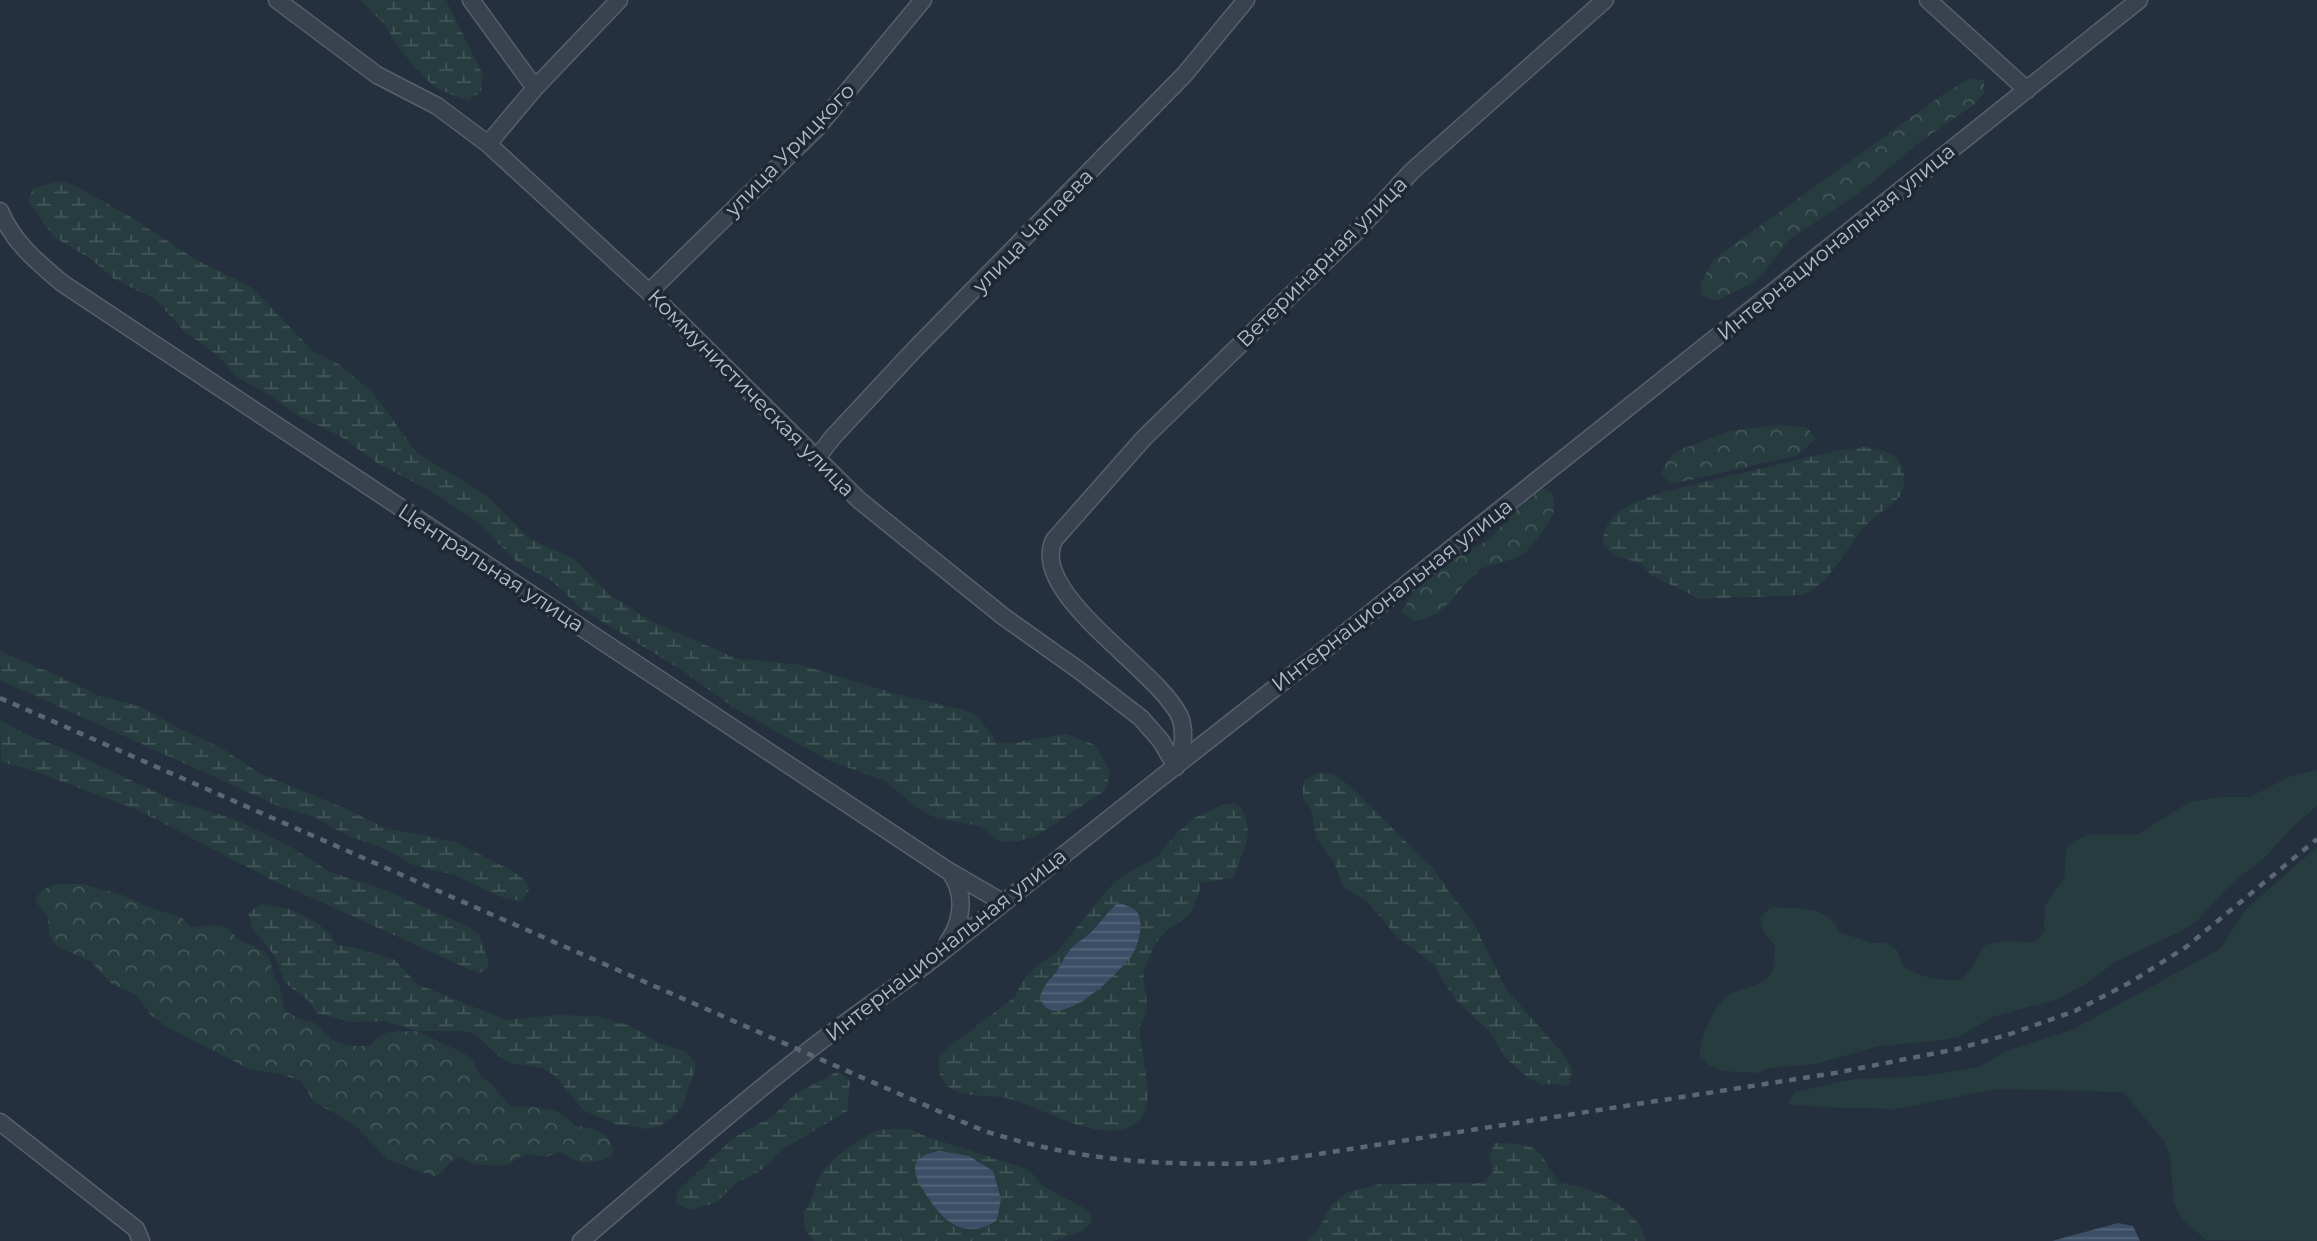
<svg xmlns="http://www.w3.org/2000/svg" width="2317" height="1241" font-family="Montserrat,sans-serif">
  <defs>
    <pattern id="forest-crowns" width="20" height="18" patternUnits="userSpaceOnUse" patternTransform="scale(1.75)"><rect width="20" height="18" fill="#273c3f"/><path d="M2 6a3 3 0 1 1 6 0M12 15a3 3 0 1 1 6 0" fill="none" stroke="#445659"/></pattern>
    <pattern id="wetland-marsh" width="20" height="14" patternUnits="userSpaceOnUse" patternTransform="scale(1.75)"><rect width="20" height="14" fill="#273c3f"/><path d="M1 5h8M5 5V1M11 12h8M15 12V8" fill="none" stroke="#445659"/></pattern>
    <pattern id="water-rules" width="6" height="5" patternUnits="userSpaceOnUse" patternTransform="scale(1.75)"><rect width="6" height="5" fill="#3c4e66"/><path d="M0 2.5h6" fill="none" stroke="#56667b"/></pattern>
  </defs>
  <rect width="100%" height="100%" fill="#25303e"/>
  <path fill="#273c3f" d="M 2317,770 L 2317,806 L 2296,824 L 2264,858 L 2228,887 L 2198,920 L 2184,930 L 2117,961 L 2084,985 L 2055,1000 L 1995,1016 L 1959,1036 L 1944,1040 L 1880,1046 L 1815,1064 L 1770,1068 L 1757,1073 L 1723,1071 L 1710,1066 L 1700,1056 C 1700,1037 1713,1004 1732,993 C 1744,987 1764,986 1771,973 C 1775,966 1774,952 1775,945 L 1764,933 L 1760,917 L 1771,907 C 1799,909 1827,904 1840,932 L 1871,943 L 1886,943 L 1898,951 L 1902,965 C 1923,979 1936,980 1961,980 C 1973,969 1976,957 1985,945 L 2003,941 L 2035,942 L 2044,932 L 2045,905 L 2065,877 L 2066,849 L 2076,840 L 2089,835 L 2138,834 L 2188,803 L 2217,797 L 2250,797 L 2291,776 Z
    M 2317,847 L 2317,1241 L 2206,1240 L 2182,1219 L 2174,1203 L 2170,1156 L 2164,1141 L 2123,1092 L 1997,1089 L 1896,1109 L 1819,1107 L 1787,1104 L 1795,1092 L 1855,1079 L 1926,1076 L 1979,1067 L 2004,1052 L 2072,1030 L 2220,949 L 2246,909 Z"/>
  <path fill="url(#forest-crowns)" d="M 1969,79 L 1984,80 L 1984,93 L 1975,104 L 1917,144 L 1862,191 L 1790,239 L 1764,272 L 1752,283 L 1715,301 L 1702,296 L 1700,284 L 1714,259 L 1942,95 Z
    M 1774,425 L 1807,427 L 1816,439 L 1796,456 L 1672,484 L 1661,475 L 1666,462 L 1677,451 L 1730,431 Z
    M 1541,486 L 1553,494 C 1553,499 1555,505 1554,510 C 1552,520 1532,548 1523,554 C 1511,563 1486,563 1477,572 C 1454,593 1448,615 1415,621 L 1402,612 L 1416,587 L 1439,567 L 1490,539 L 1521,504 L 1533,497 Z
    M 57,884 L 83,884 L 120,894 L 153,909 L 181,917 L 192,928 C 208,925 229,921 236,938 L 262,950 L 269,956 L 274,977 L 279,984 L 285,1011 L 299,1019 L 315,1023 L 332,1040 L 349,1046 L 369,1046 L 381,1035 L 389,1032 L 417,1031 L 465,1054 L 473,1060 L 479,1074 L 492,1085 L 510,1106 C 535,1108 558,1104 575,1126 C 592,1127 618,1134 612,1156 C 590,1166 580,1164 560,1152 L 545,1157 L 529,1154 L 521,1156 L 508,1165 L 500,1166 L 474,1164 L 459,1157 C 449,1161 445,1171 436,1177 L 388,1160 L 355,1125 L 313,1101 L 302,1081 L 280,1074 L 251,1070 L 167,1027 L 151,1015 L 137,995 L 112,984 L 90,961 L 55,946 L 49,933 L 48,917 L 35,901 C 39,890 47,887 57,884 Z"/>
  <path fill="url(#wetland-marsh)" fill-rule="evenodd" d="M 360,0 L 446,0 L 483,75 L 481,91 L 468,101 L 438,89 L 425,78 L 401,51 L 385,25 Z
    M 61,181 L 75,186 L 126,214 L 195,259 L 251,287 L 314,352 L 339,364 L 373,393 L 417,453 L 486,495 L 530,539 L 574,559 L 610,595 L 651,621 L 735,658 L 801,665 L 896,694 L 965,710 L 978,717 L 997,742 L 1011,743 L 1066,734 L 1095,745 L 1110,772 L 1106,790 L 1036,836 L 1018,841 L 1001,842 L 980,826 L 936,818 L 920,810 L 885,781 L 830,761 L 800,745 L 733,707 L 680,669 L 582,609 L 552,581 L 516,561 L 476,521 L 429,490 L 377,463 L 340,436 L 297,415 L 272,397 L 236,376 L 218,356 L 184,331 L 155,299 L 114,279 L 91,259 L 54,237 L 28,201 L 33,188 Z
    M 1864,447 C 1883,448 1902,455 1904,475 C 1904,482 1904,491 1900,496 C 1889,508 1874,516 1863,528 C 1845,550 1830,584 1802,595 L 1700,599 L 1651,575 L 1642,564 L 1613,555 L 1603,544 C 1603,510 1635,503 1662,492 L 1835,451 Z
    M 0,651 L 70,681 L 97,695 L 142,707 L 174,726 L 220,747 L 261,774 L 342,807 L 385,828 L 456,842 L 514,872 L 526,881 L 529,890 L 522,901 L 507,899 L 492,893 L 455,875 L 413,865 L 387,850 L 347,835 L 314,817 L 281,807 L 0,680 Z
    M 0,720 L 27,735 L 65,749 L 175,801 L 234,819 L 291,847 L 330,872 L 380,888 L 469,927 L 480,936 L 489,964 L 485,971 L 478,973 L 471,970 L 272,880 L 138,810 L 29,769 L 1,762 Z
    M 1318,773 L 1333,774 L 1346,783 L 1433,868 L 1452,896 L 1472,920 L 1506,989 L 1565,1056 L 1572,1069 L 1569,1085 L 1541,1084 L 1527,1077 L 1506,1058 L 1491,1033 L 1456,1000 L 1432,963 L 1397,937 L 1368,902 L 1344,888 L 1334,862 L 1317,839 L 1311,810 L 1303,798 L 1303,781 Z
    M 1232,803 L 1239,805 C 1257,833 1243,850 1233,878 L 1199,883 C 1201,891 1198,895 1195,903 C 1188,923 1175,921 1162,935 C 1154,944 1147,961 1144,973 C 1142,985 1148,998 1147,1010 C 1146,1017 1140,1022 1140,1029 C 1139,1051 1157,1100 1141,1118 C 1111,1153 1039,1105 1006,1098 C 987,1094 966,1099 949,1087 C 938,1080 937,1065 940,1054 L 1015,997 L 1022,981 L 1036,966 L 1057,952 L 1107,890 L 1122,876 L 1157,857 L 1179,831 L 1196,817 L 1223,805 ZM 1106,913 L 1138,913 L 1141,922 L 1138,943 L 1044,986 L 1060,969 L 1069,951 L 1092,930 Z
    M 261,904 C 289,906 324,920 337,945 L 353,947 L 395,960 L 417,984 L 506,1020 L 556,1015 L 596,1016 L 631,1026 L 658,1043 L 687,1052 L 697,1065 L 683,1104 L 674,1116 L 659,1126 L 647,1129 L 615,1124 L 583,1110 L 554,1075 L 542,1068 L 511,1063 L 498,1056 L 475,1034 L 462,1031 L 417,1031 L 384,1021 L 353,1022 L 317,1013 L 309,1001 L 285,983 L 274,955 L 252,928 L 248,913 Z
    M 838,1071 L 850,1082 L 847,1111 L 783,1149 L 761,1170 L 736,1183 L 716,1203 L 690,1210 L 675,1203 L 678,1191 L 732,1139 L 773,1116 L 794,1095 Z
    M 910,1129 L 927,1137 L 1025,1168 L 1032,1173 L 1042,1186 L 1084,1208 L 1090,1213 L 1092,1221 L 1082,1231 L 1053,1241 L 814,1241 L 804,1228 L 804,1211 C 815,1197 813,1190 820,1176 C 827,1161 861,1136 877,1131 C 887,1128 900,1129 910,1129 Z
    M 1495,1143 C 1540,1144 1536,1146 1559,1183 C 1591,1185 1638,1207 1646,1241 L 1307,1241 L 1318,1231 L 1331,1205 L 1346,1193 L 1380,1184 L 1482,1183 L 1493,1172 L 1489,1157 Z"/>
  <path fill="url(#water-rules)" d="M 1118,903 C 1125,905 1133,907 1137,912 C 1145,923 1138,948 1130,958 C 1117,973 1092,998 1073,1006 C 1047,1019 1029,1001 1051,978 C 1059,970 1062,960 1069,951 C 1075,943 1086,938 1093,930 C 1102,920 1108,911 1118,903 Z
    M 940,1151 L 969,1156 L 993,1171 L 1001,1199 L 997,1220 C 967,1241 944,1223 927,1196 C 912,1174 906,1156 940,1151 Z
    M 2118,1223 L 2133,1226 L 2140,1241 L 2052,1241 Z"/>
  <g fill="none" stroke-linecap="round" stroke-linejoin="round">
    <defs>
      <path id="minor" d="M 277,0 L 377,75 L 437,106 L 488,144 L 649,292 L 859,500 L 1004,617 L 1080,671 L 1141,718 L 1161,741 L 1176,767
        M 471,0 L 535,88
        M 1928,0 L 2027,90
        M 488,144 L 535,88 L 619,0
        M 0,211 C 13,242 36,261 62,283 L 947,870 L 1002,902
        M 649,292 L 817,128 L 923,0
        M 816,459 L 833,437 L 915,349 L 1184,75 L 1246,0
        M 1177,765 C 1183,749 1186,733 1180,717 C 1159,670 1028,594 1054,540 L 1144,438 L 1358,230 L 1412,171 L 1605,0
        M 948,942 C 963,921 966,892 949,871
        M 0,1122 L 136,1229 L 141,1241
        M 581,1241 C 657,1176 733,1109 813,1047 C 853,1016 896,988 937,956 C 1064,855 1190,753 1319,654 L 2139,0"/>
    </defs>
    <use href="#minor" stroke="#57606c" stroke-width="19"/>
    <use href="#minor" stroke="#39424e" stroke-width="16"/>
    <path stroke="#5c6675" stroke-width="4.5" stroke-dasharray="7 7" stroke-linecap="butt" d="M 0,698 L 904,1096 C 938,1110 973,1129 1008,1138 C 1091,1162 1175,1166 1261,1163 L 1835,1073 L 1957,1049 L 2010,1034 L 2075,1011 L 2131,982 L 2186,947 L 2317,839"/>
  </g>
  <g text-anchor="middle" stroke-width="7" stroke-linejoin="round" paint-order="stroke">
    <g font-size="21" fill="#b5bdc9" stroke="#1e2733">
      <text transform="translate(790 150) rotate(-46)" y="7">улица Урицкого</text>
      <text transform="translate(1033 231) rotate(-46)" y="7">улица Чапаева</text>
      <text transform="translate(1836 242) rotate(-39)" y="7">Интернациональная улица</text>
      <text transform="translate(1322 262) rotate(-45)" y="7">Ветеринарная улица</text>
      <text transform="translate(751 393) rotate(45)" y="7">Коммунистическая улица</text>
      <text transform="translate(491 568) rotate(33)" y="7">Центральная улица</text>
      <text transform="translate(1392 595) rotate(-38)" y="7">Интернациональная улица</text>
      <text transform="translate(946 945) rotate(-38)" y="7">Интернациональная улица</text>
    </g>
  </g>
</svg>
